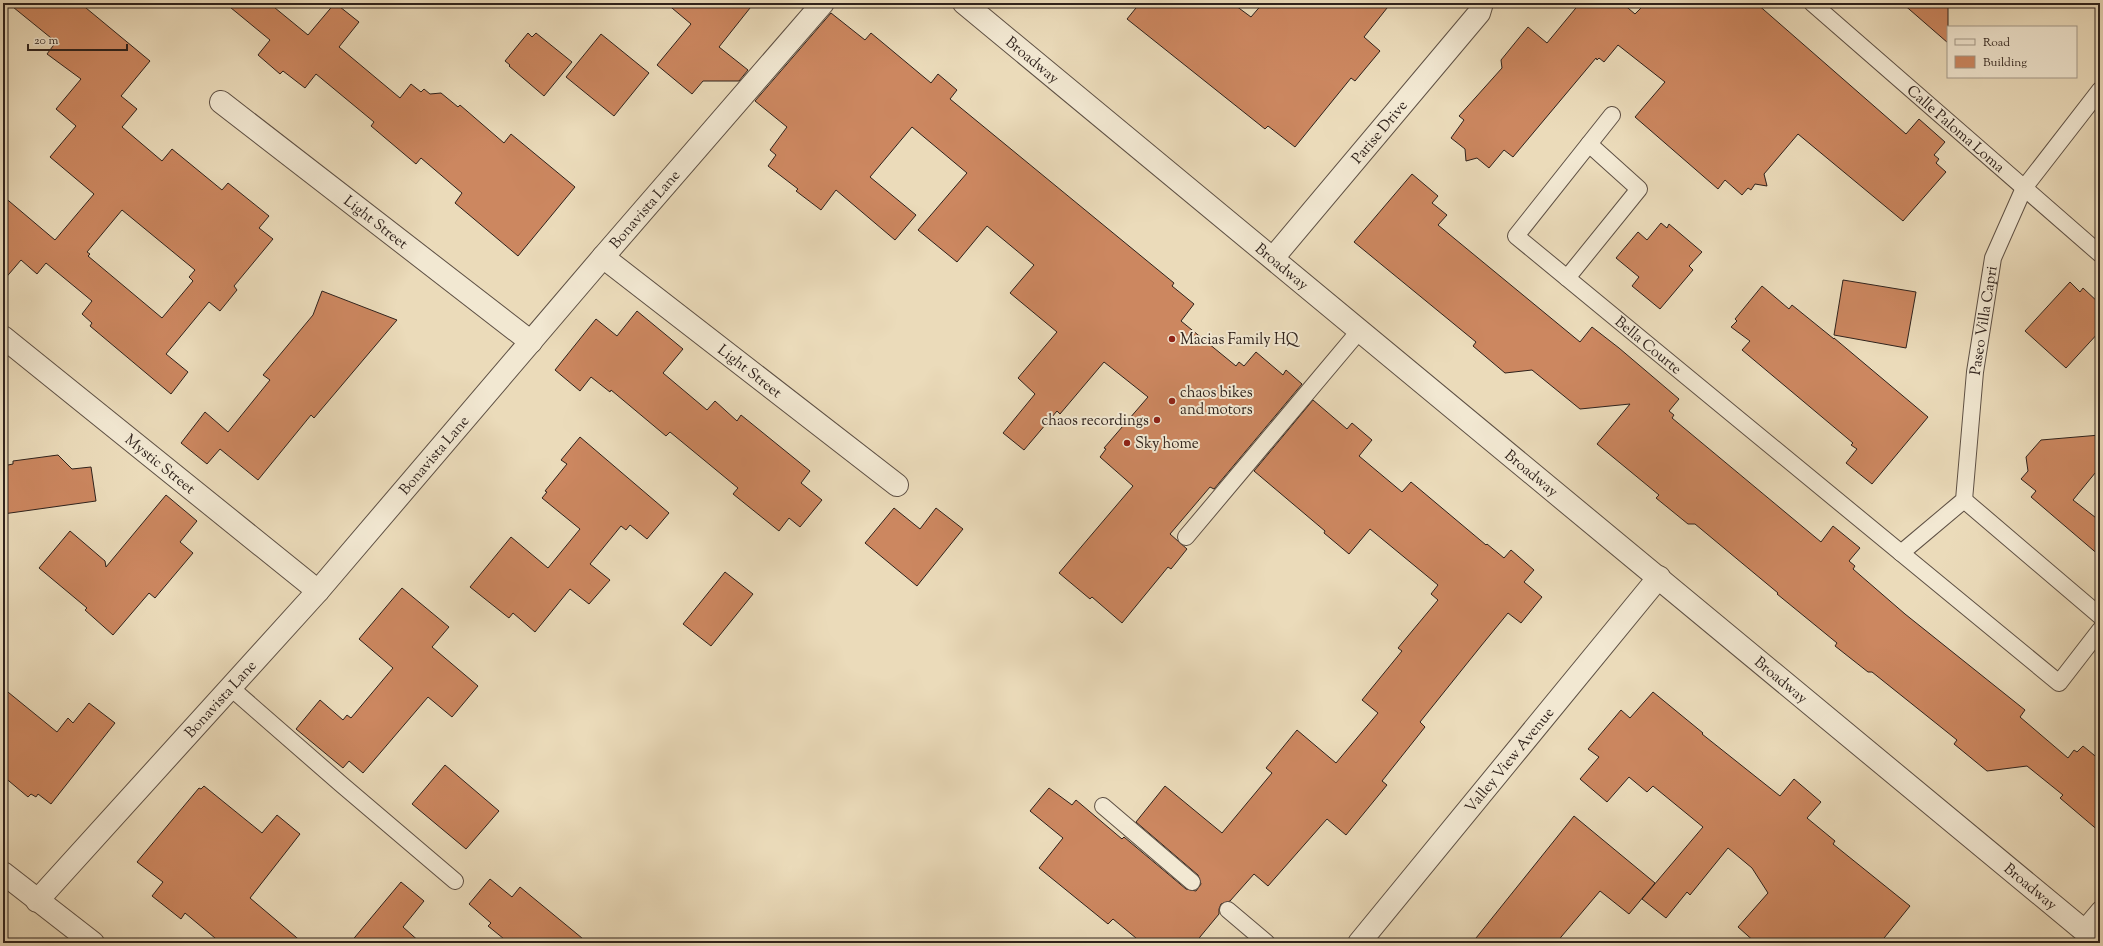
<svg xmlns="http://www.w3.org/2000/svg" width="2103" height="946" font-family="'Sorts Mill Goudy',serif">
  <rect width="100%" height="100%" fill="#ebdbba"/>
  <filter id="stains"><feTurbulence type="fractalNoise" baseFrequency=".005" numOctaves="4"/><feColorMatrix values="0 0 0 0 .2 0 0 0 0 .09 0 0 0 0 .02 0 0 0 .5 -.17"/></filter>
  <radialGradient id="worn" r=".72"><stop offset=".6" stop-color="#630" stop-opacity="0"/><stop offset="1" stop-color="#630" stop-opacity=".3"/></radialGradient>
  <path fill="#cc8760" stroke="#2f221c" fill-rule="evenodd" d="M 8,3 L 80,3 L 150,61 L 121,96 L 137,109 L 122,127 L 162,161 L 172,149 L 222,190 L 228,183 L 269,216 L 259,228 L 273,239 L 234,286 L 237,290 L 220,311 L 209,302 L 166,354 L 188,372 L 171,394 L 90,326 L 92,323 L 82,314 L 92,301 L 46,263 L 37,274 L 21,260 L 3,281 L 3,196 L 55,240 L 94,194 L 50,157 L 76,126 L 56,109 L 81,79 L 47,54 L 56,42 ZM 122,210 L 195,270 L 189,277 L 193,281 L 162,318 L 88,256 L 90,254 L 87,252 Z
    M 225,3 L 269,3 L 308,35 L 335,3 L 359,22 L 339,47 L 400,98 L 411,84 L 421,92 L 424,89 L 430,94 L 441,93 L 458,107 L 460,105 L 504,143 L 511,134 L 575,187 L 518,256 L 455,203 L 462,193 L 421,158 L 416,164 L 371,126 L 374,122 L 316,74 L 305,88 L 283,71 L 280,74 L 258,55 L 270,40 Z
    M 666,3 L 754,3 L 719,47 L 748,70 L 739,81 L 703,81 L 692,94 L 657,65 L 691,24 Z
    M 1140,3 L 1232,3 L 1251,17 L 1263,3 L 1391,3 L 1364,37 L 1380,51 L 1355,81 L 1351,78 L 1295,147 L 1268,126 L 1265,129 L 1127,19 Z
    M 1580,3 L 1622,3 L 1635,14 L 1646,3 L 1756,3 L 1906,134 L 1919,119 L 1945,142 L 1934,155 L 1939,159 L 1936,163 L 1946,172 L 1903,221 L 1798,134 L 1764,174 L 1767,186 L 1755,184 L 1751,190 L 1748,188 L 1742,195 L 1725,180 L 1718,189 L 1635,117 L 1665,82 L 1618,45 L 1604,62 L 1599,58 L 1597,60 L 1596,58 L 1513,157 L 1504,150 L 1489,168 L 1477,158 L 1466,161 L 1465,149 L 1451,138 L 1464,120 L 1459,116 L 1502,68 L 1501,60 L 1528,27 L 1547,43 Z
    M 1902,3 L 1948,3 L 1948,43 Z
    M 831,13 L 865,40 L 871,33 L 931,83 L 938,74 L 957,90 L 950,99 L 1174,283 L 1172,286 L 1194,304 L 1181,321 L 1236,366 L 1239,362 L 1244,366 L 1256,352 L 1283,375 L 1286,370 L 1302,384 L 1214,489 L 1210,487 L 1170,534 L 1187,549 L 1171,569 L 1168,567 L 1122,623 L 1092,597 L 1090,599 L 1059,573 L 1133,486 L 1100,457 L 1106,449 L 1104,448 L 1148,397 L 1104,362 L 1060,414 L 1057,411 L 1024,450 L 1003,433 L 1035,394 L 1018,378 L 1057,332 L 1010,293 L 1034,265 L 987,226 L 957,262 L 918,230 L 967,173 L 912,127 L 870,177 L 916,215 L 895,240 L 836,190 L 821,210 L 796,191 L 798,189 L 768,166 L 776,155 L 770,150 L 787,127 L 755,101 Z
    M 528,33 L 532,37 L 536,33 L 572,62 L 544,96 L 509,66 L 510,65 L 505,61 Z
    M 601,34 L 649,73 L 614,116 L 566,77 Z
    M 1412,174 L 1438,196 L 1432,203 L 1447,215 L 1438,225 L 1580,342 L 1592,327 L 1619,348 L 1679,399 L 1669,411 L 1674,415 L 1672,418 L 1821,542 L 1833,526 L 1860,548 L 1849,561 L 1855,566 L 1853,569 L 1905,614 L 2025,710 L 2020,717 L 2068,758 L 2074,750 L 2077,752 L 2083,746 L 2100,760 L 2100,832 L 2060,798 L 2063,795 L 2027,766 L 1987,771 L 1954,744 L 1957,740 L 1872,672 L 1868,672 L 1835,646 L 1837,643 L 1777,594 L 1778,593 L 1695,524 L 1688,524 L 1656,498 L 1659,495 L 1597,444 L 1630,404 L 1580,409 L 1532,370 L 1505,373 L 1473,346 L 1476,342 L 1354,242 Z
    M 1661,223 L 1667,228 L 1669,224 L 1702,252 L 1689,266 L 1693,270 L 1660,309 L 1632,286 L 1639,277 L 1616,258 L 1638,232 L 1647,240 Z
    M 1843,280 L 1916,292 L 1906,348 L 1834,335 Z
    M 2070,282 L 2080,292 L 2083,288 L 2100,304 L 2100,331 L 2066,368 L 2025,331 Z
    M 1762,286 L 1789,309 L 1792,305 L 1834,339 L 1834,338 L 1928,417 L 1872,484 L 1846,463 L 1857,449 L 1851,445 L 1853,443 L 1742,350 L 1750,341 L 1731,327 L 1737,321 L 1735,319 Z
    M 322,291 L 397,320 L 314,418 L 311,415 L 258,480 L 220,449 L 207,464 L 181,443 L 205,412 L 228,432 L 270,380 L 263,375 L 313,315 Z
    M 637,311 L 683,349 L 663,373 L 707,410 L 715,401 L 737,421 L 741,415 L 810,471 L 801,483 L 822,500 L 800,527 L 789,518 L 779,531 L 733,494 L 738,488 L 670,432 L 666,436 L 611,390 L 610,392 L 591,377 L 580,391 L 555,370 L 596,319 L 617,336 Z
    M 1313,400 L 1347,429 L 1352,423 L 1372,440 L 1359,456 L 1402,492 L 1411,482 L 1486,545 L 1487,544 L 1504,558 L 1511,550 L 1534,570 L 1524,582 L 1542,597 L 1521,623 L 1508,613 L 1481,646 L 1420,722 L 1425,727 L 1382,781 L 1387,785 L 1346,835 L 1327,819 L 1268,886 L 1254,874 L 1230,901 L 1221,904 L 1219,909 L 1219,914 L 1195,943 L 1142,943 L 1113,919 L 1108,924 L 1039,868 L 1063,838 L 1030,811 L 1049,788 L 1072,805 L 1076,800 L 1122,839 L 1124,837 L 1186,889 L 1196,891 L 1201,884 L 1198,875 L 1136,822 L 1165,786 L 1222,833 L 1272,773 L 1266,768 L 1297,730 L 1336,763 L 1378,713 L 1362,700 L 1402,651 L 1398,648 L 1438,600 L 1431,594 L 1438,585 L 1370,529 L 1349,554 L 1324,533 L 1325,531 L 1254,471 Z
    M 2100,435 L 2100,467 L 2073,500 L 2100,521 L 2100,556 L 2031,497 L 2036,491 L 2021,479 L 2028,471 L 2026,457 L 2041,440 Z
    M 580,437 L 669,513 L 647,539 L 630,525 L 626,530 L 621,526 L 590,564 L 610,580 L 589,604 L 570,589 L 535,632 L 513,613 L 509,618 L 470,587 L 511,537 L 548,568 L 580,529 L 542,498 L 547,492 L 545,491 L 567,464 L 561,460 Z
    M 58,455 L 72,469 L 91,467 L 96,501 L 3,514 L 3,466 L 13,464 L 13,461 Z
    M 166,495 L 197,521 L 180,542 L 193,553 L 155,598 L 149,593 L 113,635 L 85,610 L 87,608 L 39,568 L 70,531 L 105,561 L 106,567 Z
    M 894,508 L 920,529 L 936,508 L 963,529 L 917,586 L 865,543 Z
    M 725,572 L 753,594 L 711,646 L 683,624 Z
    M 402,588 L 449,627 L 432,647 L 478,686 L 452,717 L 428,697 L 363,773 L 349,761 L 343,768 L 296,729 L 320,700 L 343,720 L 347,715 L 351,718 L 393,668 L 359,639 Z
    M 3,688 L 57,732 L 68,718 L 73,723 L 89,703 L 115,723 L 51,804 L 38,794 L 36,797 L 31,794 L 28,797 L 3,776 Z
    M 1653,692 L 1703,733 L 1702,734 L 1780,796 L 1794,779 L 1821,802 L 1807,818 L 1835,841 L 1833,844 L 1910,906 L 1880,943 L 1756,943 L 1738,927 L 1768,893 L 1752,868 L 1728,848 L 1690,895 L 1687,892 L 1666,918 L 1642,899 L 1703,827 L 1653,786 L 1647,792 L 1629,777 L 1607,802 L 1580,779 L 1599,757 L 1588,749 L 1621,710 L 1630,718 Z
    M 445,765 L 499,811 L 466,849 L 412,804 Z
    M 204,786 L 262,833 L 277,815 L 300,834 L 250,898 L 303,943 L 221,943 L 185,913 L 181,919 L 152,896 L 163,882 L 137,862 L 199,788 L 201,789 Z
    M 1574,816 L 1655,883 L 1629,914 L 1600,891 L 1556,943 L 1472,943 Z
    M 490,879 L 512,897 L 520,887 L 588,943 L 509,943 L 488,926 L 491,923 L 469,904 Z
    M 401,882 L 424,901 L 403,927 L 421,943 L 350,943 Z"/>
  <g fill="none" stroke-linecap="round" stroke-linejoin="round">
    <defs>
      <g id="service">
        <path id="s1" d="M 1812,3 L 2100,254"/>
        <path id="s2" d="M 1612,115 L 1516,236 L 2059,683 L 2100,630"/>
        <path d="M 1567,278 L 1639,189 L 1589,144"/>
        <path d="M 1964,500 L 2100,616"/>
        <path d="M 1186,537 L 1360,330"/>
        <path id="s3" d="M 1901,553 L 1964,500 L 1975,372 L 1993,258 L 2024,188 L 2100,90"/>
        <path d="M 231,688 L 341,784 L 455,881"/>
        <path d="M 1103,806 L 1192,882"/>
        <path d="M 1228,910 L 1267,943"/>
        <path d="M 2083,929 L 2100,909"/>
      </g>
      <g id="minor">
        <path id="s4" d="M 221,102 L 531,342"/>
        <path id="s5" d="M 603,257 L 897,485"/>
        <path id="s6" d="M 1273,258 L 1479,13 L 1482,3"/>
        <path id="s7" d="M 3,337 L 318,591"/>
        <path d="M 3,873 L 93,943"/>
        <path id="s8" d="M 37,901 L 318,591 L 603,257 L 823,3"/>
      </g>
      <g id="tertiary">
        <path id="s9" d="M 964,3 L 2099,943"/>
        <path id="s10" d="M 1359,943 L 1659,577"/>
      </g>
    </defs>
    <use href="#service" stroke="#5e5044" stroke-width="18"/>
    <use href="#minor" stroke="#5e5044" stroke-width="24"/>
    <use href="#tertiary" stroke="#5e5044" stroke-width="24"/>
    <use href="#service" stroke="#f2e8d2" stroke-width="16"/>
    <use href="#minor" stroke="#f2e8d2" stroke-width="22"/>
    <use href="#tertiary" stroke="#f2e8d2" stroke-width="22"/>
  </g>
  <g fill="#8f2418" stroke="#f2e8d2" stroke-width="1.5">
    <circle cx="1172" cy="339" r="4"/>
    <circle cx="1172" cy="401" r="4"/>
    <circle cx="1157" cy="420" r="4"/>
    <circle cx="1127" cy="443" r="4"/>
  </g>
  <g text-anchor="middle" stroke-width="4" stroke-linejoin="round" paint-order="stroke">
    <g font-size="15" fill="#2f221c" stroke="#f2e8d2">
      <text dy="5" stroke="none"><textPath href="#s9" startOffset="89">Broadway</textPath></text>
      <text dy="5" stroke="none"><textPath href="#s1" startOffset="191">Calle Paloma Loma</textPath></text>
      <text dy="5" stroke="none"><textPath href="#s6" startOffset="165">Parise Drive</textPath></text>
      <text dy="5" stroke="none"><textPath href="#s8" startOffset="921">Bonavista Lane</textPath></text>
      <text dy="5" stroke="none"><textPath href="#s4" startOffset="196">Light Street</textPath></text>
      <text dy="5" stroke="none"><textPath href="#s9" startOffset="413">Broadway</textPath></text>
      <text dy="5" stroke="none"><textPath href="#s3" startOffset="263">Paseo Villa Capri</textPath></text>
      <text dy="5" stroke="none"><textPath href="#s2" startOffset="326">Bella Courte</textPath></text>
      <text dy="5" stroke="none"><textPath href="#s5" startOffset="186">Light Street</textPath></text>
      <text dy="5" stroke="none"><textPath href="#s8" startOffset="597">Bonavista Lane</textPath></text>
      <text dy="5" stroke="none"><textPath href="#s7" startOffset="202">Mystic Street</textPath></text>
      <text dy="5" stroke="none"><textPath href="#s9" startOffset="737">Broadway</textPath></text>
      <text dy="5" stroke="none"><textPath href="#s9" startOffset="1061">Broadway</textPath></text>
      <text dy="5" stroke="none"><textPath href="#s8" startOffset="273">Bonavista Lane</textPath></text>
      <text dy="5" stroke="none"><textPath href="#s10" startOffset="237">Valley View Avenue</textPath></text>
      <text dy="5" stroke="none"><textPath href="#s9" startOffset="1385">Broadway</textPath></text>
    </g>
    <g font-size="15" fill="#2f221c" stroke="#f2e8d2" text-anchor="start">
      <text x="1180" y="344">Macias Family HQ</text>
      <text x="1180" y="397">chaos bikes<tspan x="1180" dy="17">and motors</tspan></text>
      <text x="1149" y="425" text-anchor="end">chaos recordings</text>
      <text x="1135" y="448">Sky home</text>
    </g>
  </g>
  <rect width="2103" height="946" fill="none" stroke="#ebdbba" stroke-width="16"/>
  <rect x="4" y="4" width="2095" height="938" fill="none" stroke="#2f221c" stroke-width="2"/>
  <rect x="8" y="8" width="2087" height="930" fill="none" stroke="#2f221c"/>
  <rect x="1947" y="26" width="130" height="52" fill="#f2e8d2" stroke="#a49989"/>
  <rect x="1955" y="39" width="20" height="6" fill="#f2e8d2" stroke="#a49989"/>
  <text x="1983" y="46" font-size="12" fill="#2f221c">Road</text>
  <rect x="1955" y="56" width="20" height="12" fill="#cc8760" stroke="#a49989"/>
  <text x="1983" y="66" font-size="12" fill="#2f221c">Building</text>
  <path d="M28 44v6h99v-6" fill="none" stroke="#2f221c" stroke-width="2"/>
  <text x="34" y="44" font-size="12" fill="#2f221c" stroke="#f2e8d2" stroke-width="3" paint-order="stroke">20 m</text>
  <rect width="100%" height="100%" filter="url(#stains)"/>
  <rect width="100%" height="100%" fill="url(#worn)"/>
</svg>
